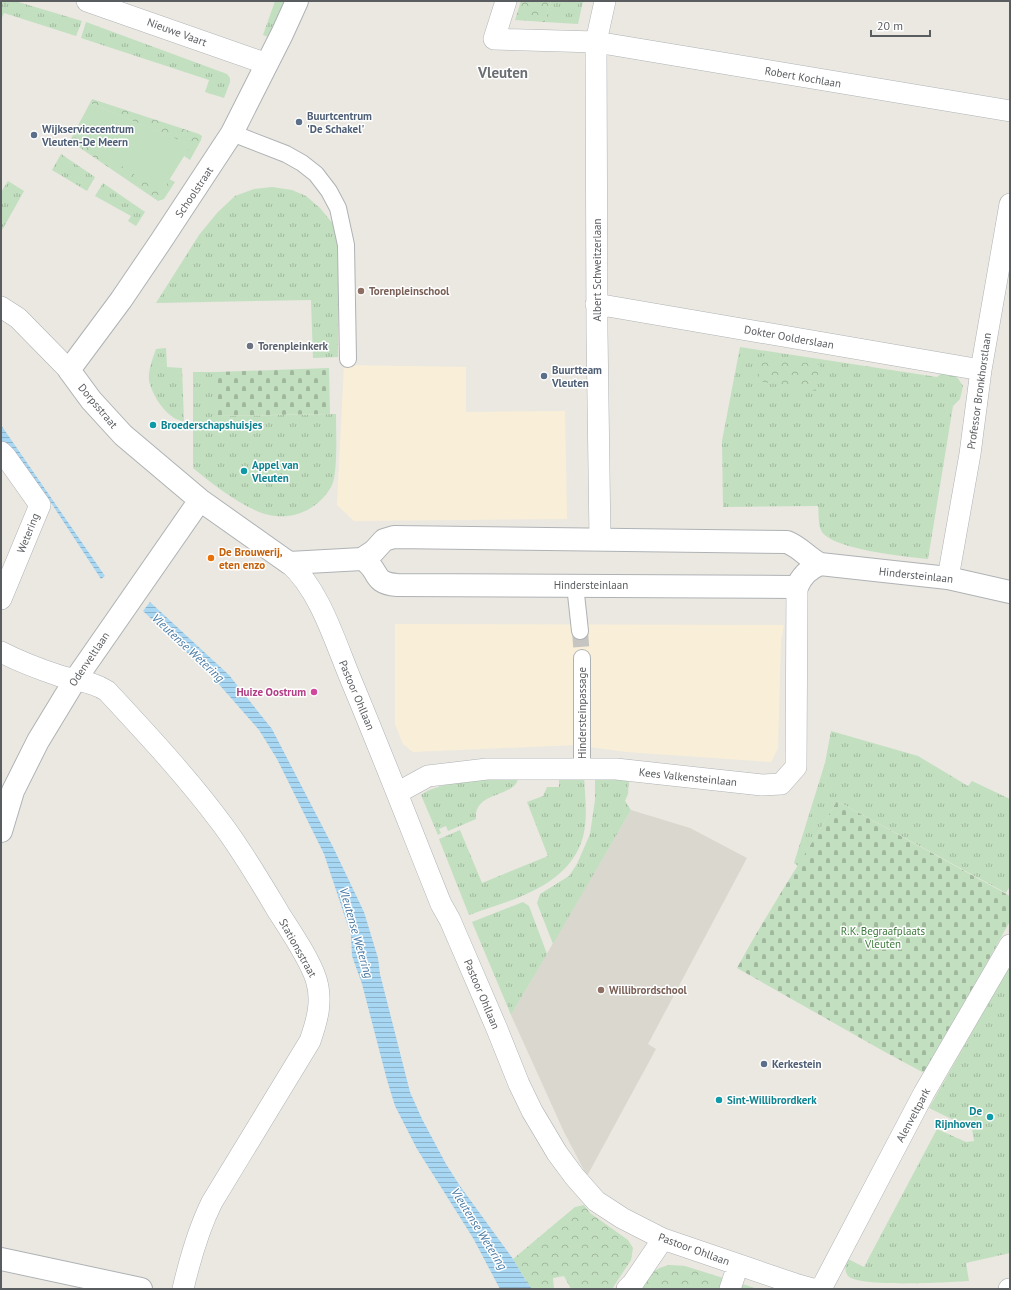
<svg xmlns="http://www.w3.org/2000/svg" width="1011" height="1290" font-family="'PT Sans',sans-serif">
  <defs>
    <pattern id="grass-tufts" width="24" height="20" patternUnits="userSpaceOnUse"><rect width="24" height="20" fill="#c2dfc0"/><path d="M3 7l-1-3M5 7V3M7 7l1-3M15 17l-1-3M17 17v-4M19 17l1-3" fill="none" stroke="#a1b89f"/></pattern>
    <pattern id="forest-crowns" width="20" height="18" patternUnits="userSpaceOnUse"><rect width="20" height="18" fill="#c2dfc0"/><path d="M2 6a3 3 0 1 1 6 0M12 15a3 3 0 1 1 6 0" fill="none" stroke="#a1b89f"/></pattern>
    <pattern id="cemetery-stones" width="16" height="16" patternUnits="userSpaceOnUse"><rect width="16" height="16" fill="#c2dfc0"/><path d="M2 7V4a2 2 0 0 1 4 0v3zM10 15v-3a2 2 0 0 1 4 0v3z" fill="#a1b89f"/></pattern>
    <pattern id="water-rules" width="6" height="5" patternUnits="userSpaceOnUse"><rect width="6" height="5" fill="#a8d7f4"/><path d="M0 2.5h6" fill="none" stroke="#8cb2c9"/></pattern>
  </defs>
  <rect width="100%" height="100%" fill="#eae8e1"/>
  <path fill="#f9efd8" d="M 344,365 L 466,367 L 466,412 L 565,411 L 567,519 L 354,521 L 337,505 Z
    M 395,624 L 784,625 L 781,640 L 778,748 L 771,762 L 626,752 L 575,745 L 413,752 L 403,744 L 395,724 Z"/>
  <path fill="#dad7cf" d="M 631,810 L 690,828 L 747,858 L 648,1044 L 656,1049 L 587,1176 L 564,1132 L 511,1015 Z"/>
  <path fill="url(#grass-tufts)" d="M 1,1 L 15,1 L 82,21 L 76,36 L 4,13 L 1,20 Z
    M 275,1 L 288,1 L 271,38 L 263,35 Z
    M 551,1 L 583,1 L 578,24 L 545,22 Z
    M 86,22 L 227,74 L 230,78 L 230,82 L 224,98 L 205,92 L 209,80 L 81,38 Z
    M 61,154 L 95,177 L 87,191 L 52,170 Z
    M 8,181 L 24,191 L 1,232 L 1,192 Z
    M 103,183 L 145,212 L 136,226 L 128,221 L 131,216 L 95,196 Z
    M 272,187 L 292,190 L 306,196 L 320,208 L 333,224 L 338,240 L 338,357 L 313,358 L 311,300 L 156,303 L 199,235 L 217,213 L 235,196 L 254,189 Z
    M 740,347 L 937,377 L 943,372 L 957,377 L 963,386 L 960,399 L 953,406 L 928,559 C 908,557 828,549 821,530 C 818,524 819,513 818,506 L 723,507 L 722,441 Z
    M 166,348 L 167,367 L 182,368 L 184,421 C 168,421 151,394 149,380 C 148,370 153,358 156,349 Z
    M 193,372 L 216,372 L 217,416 L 336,414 C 336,429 338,473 332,485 C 320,509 292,522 265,514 C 242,507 212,484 193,468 Z
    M 831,731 L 918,756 L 968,786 L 972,781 L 1010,799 L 1010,886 L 1006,893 L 837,801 L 798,866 L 794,863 L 825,763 Z
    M 559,775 L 584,776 C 585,796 588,818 583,837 C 569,887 511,900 469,915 L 439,839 L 460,830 L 482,883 L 548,856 L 527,802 L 543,796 L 547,787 L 559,787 Z
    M 518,776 C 519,798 473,790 476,819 L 448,831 L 446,826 L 439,829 L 441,833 L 438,835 L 421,795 C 442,780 491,779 518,776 Z
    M 595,777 L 629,778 L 628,794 L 625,801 L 631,810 L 553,944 L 537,903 L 540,894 L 569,876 L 577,864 L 590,834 L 595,800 Z
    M 523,902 L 529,906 L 547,954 L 511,1015 L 472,922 Z
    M 1010,965 L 1010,1253 L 966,1263 L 969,1281 C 950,1282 860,1288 848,1276 C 844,1270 845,1264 848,1259 L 864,1267 L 937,1129 L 966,1142 L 974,1141 L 972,1129 L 929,1108 Z"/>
  <path fill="url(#forest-crowns)" d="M 521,1 L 551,1 L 545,22 L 515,20 Z
    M 92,99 L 199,134 L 202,136 L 201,140 L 190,160 L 184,156 L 190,145 L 90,103 Z
    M 74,133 L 161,192 L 169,179 L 175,182 L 164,199 L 158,201 L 70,141 Z
    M 762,356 L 820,365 L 816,391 L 758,381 Z
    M 584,1205 L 590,1213 L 628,1240 L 633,1248 L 631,1260 L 612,1289 L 571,1289 L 564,1276 L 553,1278 L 554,1289 L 532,1289 L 526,1281 L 513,1259 L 575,1207 Z
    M 670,1265 L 685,1266 L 758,1289 L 642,1289 C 650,1275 653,1268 670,1265 Z"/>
  <path fill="url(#cemetery-stones)" d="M 329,368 L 330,414 L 216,416 L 216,372 Z
    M 837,801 L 1010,896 L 1010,921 L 926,1074 L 885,1052 L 737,968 C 768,911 804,857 837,801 Z"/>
  <path fill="#c2dfc0" d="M 90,103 L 191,145 L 161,193 L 74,133 Z"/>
  <path fill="url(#water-rules)" d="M 1,425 L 105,576 L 101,579 L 44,492 L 1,441 Z
    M 150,602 L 229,675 L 272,729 L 333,847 L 364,912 L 378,958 L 380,974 L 410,1092 L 422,1119 L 446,1164 L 460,1186 L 513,1259 L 526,1281 L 532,1289 L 500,1289 L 473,1238 L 417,1149 L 395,1106 L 387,1080 L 362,984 L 352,956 L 351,935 L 324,854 L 277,759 L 259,730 L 209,673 L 143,611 Z"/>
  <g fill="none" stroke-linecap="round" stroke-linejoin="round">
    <path stroke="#c6c5c1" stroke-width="16" stroke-dasharray="16 8" stroke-linecap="butt" d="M 580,631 L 582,658"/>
    <defs>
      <path id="pedestrian" d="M 232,133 L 286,154 L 302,163 L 316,174 L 329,191 L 338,208 L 346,245 L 348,359
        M 575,585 L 580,631
        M 582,658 L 582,769"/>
      <path id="minor" d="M 87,1 L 267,64
        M 506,1 L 494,39 L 596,42 L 1010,111
        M 596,304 L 981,370
        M 1,307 L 18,318 L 69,370
        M 1,452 L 6,457 L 40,505 L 1,599
        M 600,539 L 597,332 L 596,42 L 605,1
        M 289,563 C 320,590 335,642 351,680 C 382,754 411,829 441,904 L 450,920 L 497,1029 L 519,1084 L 532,1111 L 557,1153 L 574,1176 L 596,1201 L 622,1218 L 663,1239 L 795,1284 L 813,1289
        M 948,578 L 970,454 L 981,370 L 1010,204
        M 1,652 C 20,662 39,669 60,676 C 76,681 92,681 107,691 C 147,734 187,777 222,824 C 243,852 261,883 279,913 C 291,932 309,958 316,979 C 323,1001 317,1021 310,1041 L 212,1202 C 198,1230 190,1259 183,1289
        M 397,793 L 428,776 L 487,769 L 616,769 L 762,785 L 781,784 L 796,767 L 797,587
        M 627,1289 L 633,1283 L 663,1239
        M 730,1289 L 738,1265
        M 821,1289 L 924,1093 L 1010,945
        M 1009,1289 L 1010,1289"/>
      <path id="tertiary" d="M 297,1 L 282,34 L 232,133 L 161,241 L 121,300 L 69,370 L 91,400 L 123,435 L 200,500 L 289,563 L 362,559 L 374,551 L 384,540 L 394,537 L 787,542 C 800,547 808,558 820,564 L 948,578 L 1010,592
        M 362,559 C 381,569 370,583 397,585 L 797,587 C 802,575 809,569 820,564
        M 1,831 L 13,791 L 38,741 L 75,680 L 200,500
        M 1,1259 L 141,1289"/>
    </defs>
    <use href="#pedestrian" stroke="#afb2b5" stroke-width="18"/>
    <use href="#minor" stroke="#afb2b5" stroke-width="22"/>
    <use href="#tertiary" stroke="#afb2b5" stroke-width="24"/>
    <use href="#pedestrian" stroke="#fff" stroke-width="16"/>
    <use href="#minor" stroke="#fff" stroke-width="21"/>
    <use href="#tertiary" stroke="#fff" stroke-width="22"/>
  </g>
  <g fill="#5c6f8a" stroke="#fff" stroke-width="1.5">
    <circle cx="299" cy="122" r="4"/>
    <circle cx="34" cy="135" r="4"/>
    <circle cx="544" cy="376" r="4"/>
    <circle cx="764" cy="1064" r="4"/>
  </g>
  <g fill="#8d6e63" stroke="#fff" stroke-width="1.5">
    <circle cx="361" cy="291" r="4"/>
    <circle cx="601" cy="990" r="4"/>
  </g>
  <circle fill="#6b7280" stroke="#fff" stroke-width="1.5" cx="250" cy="346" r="4"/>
  <g fill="#0f9aa8" stroke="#fff" stroke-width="1.5">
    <circle cx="153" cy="425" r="4"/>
    <circle cx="244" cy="471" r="4"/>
    <circle cx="719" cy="1100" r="4"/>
    <circle cx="990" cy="1117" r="4"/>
  </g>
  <circle fill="#e8710a" stroke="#fff" stroke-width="1.5" cx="211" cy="558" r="4"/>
  <circle fill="#d1479c" stroke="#fff" stroke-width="1.5" cx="314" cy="692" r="4"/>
  <g text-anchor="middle" stroke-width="3" stroke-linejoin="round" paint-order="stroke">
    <g font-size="11" fill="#5a5d60" stroke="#fff">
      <text transform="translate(177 32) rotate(20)" y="4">Nieuwe Vaart</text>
      <text transform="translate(803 77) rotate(10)" y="4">Robert Kochlaan</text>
      <text transform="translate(194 192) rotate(-56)" y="4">Schoolstraat</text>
      <text transform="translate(597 270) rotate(-90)" y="4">Albert Schweitzerlaan</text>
      <text transform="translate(789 337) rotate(10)" y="4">Dokter Oolderslaan</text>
      <text transform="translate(979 391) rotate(-82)" y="4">Professor Bronkhorstlaan</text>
      <text transform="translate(98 406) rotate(50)" y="4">Dorpsstraat</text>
      <text transform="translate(28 533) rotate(-68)" y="4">Wetering</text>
      <text transform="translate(916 575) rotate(6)" y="4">Hindersteinlaan</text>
      <text x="591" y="589">Hindersteinlaan</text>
      <text transform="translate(89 659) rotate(-56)" y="4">Odenveltlaan</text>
      <text transform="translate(357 695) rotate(67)" y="4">Pastoor Ohllaan</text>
      <text transform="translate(582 713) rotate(-90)" y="4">Hindersteinpassage</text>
      <text transform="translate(688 777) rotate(6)" y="4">Kees Valkensteinlaan</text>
      <text transform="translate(298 948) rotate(61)" y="4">Stationsstraat</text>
      <text transform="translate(482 994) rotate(67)" y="4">Pastoor Ohllaan</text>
      <text transform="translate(913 1115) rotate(-62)" y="4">Alenveltpark</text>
      <text transform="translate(694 1249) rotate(20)" y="4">Pastoor Ohllaan</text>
    </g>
    <g font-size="11" font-weight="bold" fill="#4e5e75" stroke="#fff" text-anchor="start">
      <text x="307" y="120">Buurtcentrum<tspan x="307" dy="13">'De Schakel'</tspan></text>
      <text x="42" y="133">Wijkservicecentrum<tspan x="42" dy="13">Vleuten-De Meern</tspan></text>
      <text x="552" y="374">Buurtteam<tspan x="552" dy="13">Vleuten</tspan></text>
      <text x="772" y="1068">Kerkestein</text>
    </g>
    <g font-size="11" font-weight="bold" fill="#785e54" stroke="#fff" text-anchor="start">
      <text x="369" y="295">Torenpleinschool</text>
      <text x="609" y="994">Willibrordschool</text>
    </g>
    <g font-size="11" font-weight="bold" fill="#5b616d" stroke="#fff" text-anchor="start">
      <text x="258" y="350">Torenpleinkerk</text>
    </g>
    <g font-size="11" font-weight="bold" fill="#0d838f" stroke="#fff" text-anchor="start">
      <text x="161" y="429">Broederschapshuisjes</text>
      <text x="252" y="469">Appel van<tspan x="252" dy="13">Vleuten</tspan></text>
      <text x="727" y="1104">Sint-Willibrordkerk</text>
      <text x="982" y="1115" text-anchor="end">De<tspan x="982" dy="13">Rijnhoven</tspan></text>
    </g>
    <g font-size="11" font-weight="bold" fill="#c56008" stroke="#fff" text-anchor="start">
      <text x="219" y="556">De Brouwerij,<tspan x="219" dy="13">eten enzo</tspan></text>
    </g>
    <g font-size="11" font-weight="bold" fill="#b23c85" stroke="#fff" text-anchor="end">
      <text x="306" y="696">Huize Oostrum</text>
    </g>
    <g font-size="11" fill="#3e7b3d" stroke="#fff">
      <text x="883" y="935">R.K. Begraafplaats<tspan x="883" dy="13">Vleuten</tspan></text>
    </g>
    <g font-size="12" font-style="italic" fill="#4979a3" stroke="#fff">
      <text transform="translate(188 648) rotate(43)" y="4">Vleutense Wetering</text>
      <text transform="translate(356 933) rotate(74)" y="4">Vleutense Wetering</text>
      <text transform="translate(479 1229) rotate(58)" y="4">Vleutense Wetering</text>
    </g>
    <g font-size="15" font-weight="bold" fill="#6b6f72" stroke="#fff">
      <text x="503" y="78">Vleuten</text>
    </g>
  </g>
  <rect width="1011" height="1290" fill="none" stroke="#5a5d60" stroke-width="4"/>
  <path d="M871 30v6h59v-6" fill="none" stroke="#5a5d60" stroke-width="2"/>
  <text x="877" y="30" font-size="12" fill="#5a5d60" stroke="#ffffff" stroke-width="3" paint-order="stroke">20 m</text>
</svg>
